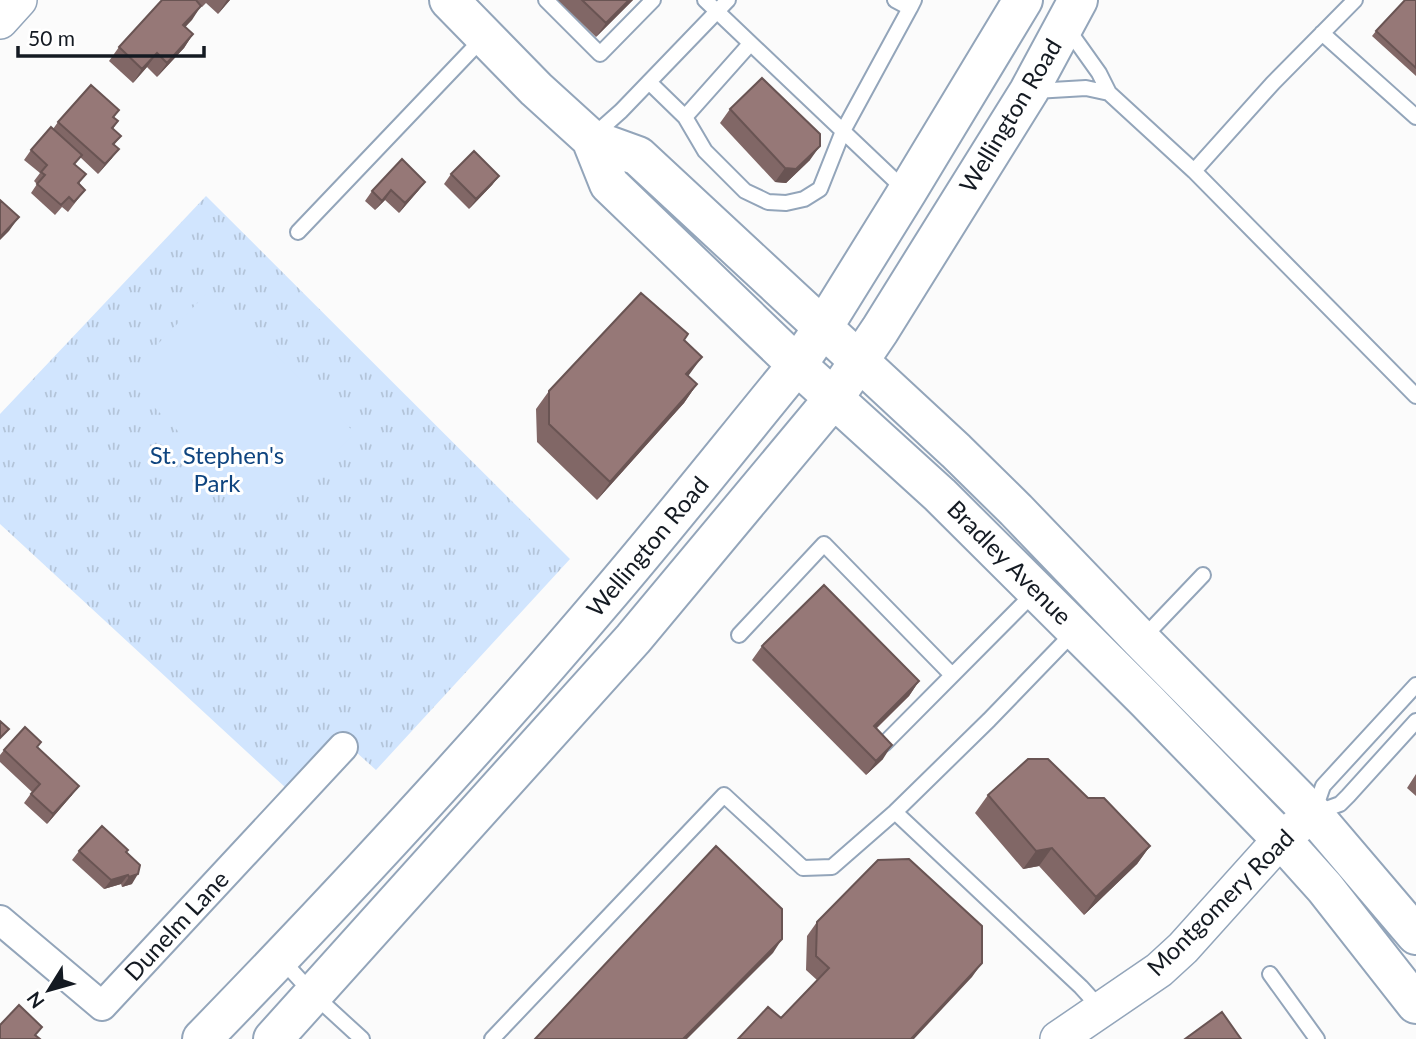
<svg xmlns="http://www.w3.org/2000/svg" width="1416" height="1039" font-family="Lato,sans-serif">
  <defs>
    <pattern id="park-tufts" width="24" height="20" patternUnits="userSpaceOnUse" patternTransform="scale(1.75)"><rect width="24" height="20" fill="#d1e5fe"/><path d="M3 7l-1-3M5 7V3M7 7l1-3M15 17l-1-3M17 17v-4M19 17l1-3" fill="none" stroke="#b3c4d9"/></pattern>
  </defs>
  <rect width="100%" height="100%" fill="#fbfbfb"/>
  <path fill="url(#park-tufts)" d="M 206,196 L 570,559 L 376,770 L 335,733 L 286,788 L 0,524 L 0,414 Z"/>
  <path fill="#d1e5fe" d="M 210,290 L 355,433 L 267,520 L 125,378 Z"/>
  <g fill="none" stroke-linecap="round" stroke-linejoin="round">
    <defs>
      <path id="service" d="M 546,0 L 600,54 L 653,0
        M 705,0 L 906,191
        M 895,0 L 910,8 L 914,0
        M 1067,28 L 1099,73 L 1109,93 L 1194,171 L 1416,396
        M 1322,33 L 1416,117
        M 649,82 L 685,117 L 705,151 L 745,191 L 768,202 L 786,203 L 804,199 L 820,189 L 843,131 L 910,8
        M 1035,91 L 1086,88 L 1109,93
        M 685,117 L 750,44
        M 594,135 L 621,111 L 728,0
        M 1194,171 L 1273,83 L 1355,0
        M 298,232 L 483,38
        M 739,635 L 824,544 L 952,675
        M 1141,640 L 1203,575
        M 884,744 L 1036,591
        M 895,812 L 1081,987 L 1101,1009
        M 1314,812 L 1323,786 L 1416,685
        M 1315,813 L 1340,804 L 1348,796 L 1416,721
        M 281,959 L 314,995 L 362,1039
        M 1270,974 L 1317,1039
        M 492,1039 L 724,795 L 803,868 L 832,867 L 895,812 L 989,720 L 1074,632"/>
      <path id="minor" d="M 0,920 L 102,1006 L 343,747"/>
      <path id="tertiary" d="M 0,21 L 19,0
        M 1058,1039 L 1159,970 L 1183,948 L 1281,839 L 1313,814"/>
      <path id="secondary" d="M 449,0 L 536,89 L 591,139 L 638,156 L 956,451 L 1016,510 L 1141,640 L 1313,814 L 1416,935
        M 591,139 L 609,184 L 797,365 L 940,495 L 1146,700 L 1281,839 L 1325,888 L 1416,1004
        M 202,1039 C 340,897 474,753 602,602 C 669,524 732,444 797,365 L 822,329 L 907,192 L 1023,0
        M 273,1039 L 633,639 L 834,398 L 880,330 L 1029,91 L 1078,0"/>
    </defs>
    <use href="#service" stroke="#93a5ba" stroke-width="18"/>
    <use href="#minor" stroke="#93a5ba" stroke-width="32"/>
    <use href="#tertiary" stroke="#93a5ba" stroke-width="38"/>
    <use href="#secondary" stroke="#93a5ba" stroke-width="42"/>
    <use href="#service" stroke="#fff" stroke-width="14"/>
    <use href="#minor" stroke="#fff" stroke-width="28"/>
    <use href="#tertiary" stroke="#fff" stroke-width="35"/>
    <use href="#secondary" stroke="#fff" stroke-width="38"/>
  </g>
  <path fill="#816766" d="M 162,0 L 230,0 L 218,14 L 206,3 L 202,7 L 201,6 L 185,27 L 193,34 L 184,48 L 157,77 L 147,67 L 133,83 L 109,61 L 119,47 Z
    M 558,0 L 633,0 L 596,37 Z
    M 1416,0 L 1416,76 L 1372,36 L 1376,31 Z
    M 730,109 L 810,160 L 786,183 L 775,182 L 720,123 Z
    M 119,110 L 114,117 L 118,121 L 113,129 L 121,136 L 114,145 L 112,158 L 98,174 L 80,157 L 75,164 L 80,184 L 85,190 L 68,212 L 62,207 L 55,215 L 31,193 L 37,184 L 34,181 L 40,173 L 24,160 L 31,150 L 53,129 L 58,122 Z
    M 451,174 L 499,176 L 492,185 L 469,209 L 444,184 Z
    M 425,182 L 418,191 L 399,213 L 385,200 L 375,210 L 365,201 L 372,191 Z
    M 688,334 L 684,340 L 688,376 L 697,384 L 684,403 L 597,500 L 537,442 L 536,409 L 549,391 Z
    M 762,646 L 919,681 L 909,696 L 876,729 L 883,759 L 866,775 L 752,660 Z
    M 41,742 L 37,747 L 72,795 L 47,824 L 24,803 L 32,792 L 0,762 L 0,755 L 4,750 Z
    M 1416,774 L 1416,796 L 1407,788 Z
    M 988,795 L 1088,798 L 1150,846 L 1137,864 L 1084,915 L 1039,866 L 1023,869 L 975,813 Z
    M 79,851 L 127,852 L 132,884 L 122,887 L 121,884 L 104,889 L 72,860 Z
    M 817,922 L 972,977 L 781,1018 L 817,980 L 806,970 L 807,936 Z"/>
  <path fill="#695453" d="M 227,0 L 230,0 L 218,14 Z
    M 629,0 L 633,0 L 596,37 L 606,23 Z
    M 201,6 L 192,20 L 174,39 L 183,25 Z
    M 193,34 L 184,48 L 157,77 L 167,63 Z
    M 157,53 L 147,67 L 133,83 L 142,69 Z
    M 820,146 L 810,160 L 786,183 L 775,182 L 785,168 Z
    M 119,149 L 112,158 L 98,174 L 105,164 Z
    M 499,176 L 492,185 L 469,209 L 476,199 Z
    M 425,182 L 418,191 L 399,213 L 405,203 Z
    M 391,190 L 385,200 L 375,210 L 382,201 Z
    M 19,217 L 9,231 L 0,240 L 0,237 Z
    M 702,357 L 689,375 L 673,393 L 686,374 Z
    M 697,384 L 684,403 L 597,500 L 610,482 Z
    M 919,681 L 909,696 L 864,740 L 874,726 Z
    M 892,745 L 883,759 L 866,775 L 876,761 Z
    M 79,786 L 72,795 L 47,824 L 53,814 Z
    M 1150,846 L 1137,864 L 1084,915 L 1096,897 Z
    M 1052,848 L 1039,866 L 1023,869 L 1036,851 Z
    M 138,874 L 132,884 L 122,887 L 129,877 Z
    M 128,875 L 121,884 L 104,889 L 111,880 Z
    M 782,939 L 773,953 L 687,1039 L 683,1039 Z
    M 982,963 L 972,977 L 914,1039 L 911,1039 Z"/>
  <path fill="#967877" stroke="#695453" stroke-width="2" d="M 162,0 L 196,0 L 201,6 L 183,25 L 193,34 L 167,63 L 157,53 L 142,69 L 119,47 Z
    M 582,0 L 629,0 L 606,23 Z
    M 1405,0 L 1416,0 L 1416,68 L 1376,31 Z
    M 762,78 L 820,134 L 820,146 L 796,169 L 785,168 L 730,109 Z
    M 91,85 L 119,110 L 113,117 L 118,121 L 112,128 L 121,136 L 113,144 L 119,149 L 105,164 L 58,122 Z
    M 51,127 L 82,155 L 74,164 L 86,174 L 78,183 L 85,190 L 74,202 L 69,197 L 61,205 L 37,184 L 45,175 L 41,172 L 47,165 L 31,150 Z
    M 474,151 L 499,176 L 476,199 L 451,174 Z
    M 402,159 L 425,182 L 405,203 L 391,190 L 382,201 L 372,191 Z
    M 0,200 L 19,217 L 0,237 Z
    M 641,293 L 688,334 L 684,340 L 702,357 L 686,374 L 697,384 L 610,482 L 549,424 L 549,391 Z
    M 824,585 L 919,681 L 874,726 L 892,745 L 876,761 L 762,646 Z
    M 0,721 L 9,729 L 0,738 Z
    M 25,727 L 41,742 L 37,747 L 79,786 L 53,814 L 31,794 L 40,784 L 4,750 Z
    M 1028,759 L 1048,759 L 1088,798 L 1104,798 L 1150,846 L 1096,897 L 1052,848 L 1036,851 L 988,795 Z
    M 102,826 L 128,850 L 126,852 L 140,865 L 138,874 L 129,877 L 128,875 L 111,880 L 79,851 Z
    M 716,846 L 782,909 L 782,939 L 683,1039 L 535,1039 Z
    M 909,859 L 982,926 L 982,963 L 911,1039 L 738,1039 L 768,1007 L 781,1018 L 829,968 L 816,956 L 817,922 L 878,860 Z
    M 19,1005 L 42,1027 L 35,1035 L 40,1039 L 0,1039 L 0,1025 Z
    M 1222,1012 L 1241,1039 L 1185,1039 Z"/>
  <g text-anchor="middle" stroke-width="6" stroke-linejoin="round" paint-order="stroke">
    <g font-size="24" fill="#141a22" stroke="#fff">
      <text transform="translate(1011 116) rotate(-59)" y="8">Wellington Road</text>
      <text transform="translate(648 547) rotate(-50)" y="8">Wellington Road</text>
      <text transform="translate(1009 563) rotate(45)" y="8">Bradley Avenue</text>
      <text transform="translate(1221 903) rotate(-45)" y="8">Montgomery Road</text>
      <text transform="translate(177 926) rotate(-47)" y="8">Dunelm Lane</text>
    </g>
    <g font-size="24" fill="#0e447f" stroke="#fff">
      <text x="217" y="464">St. Stephen's<tspan x="217" dy="28">Park</tspan></text>
    </g>
  </g>
  <g transform="translate(49 990) rotate(233)" stroke="#ffffff" stroke-width="5" paint-order="stroke">
  <path d="M0-5L12 26L0 18L-12 26Z" fill="#141a22"/>
  <text y="-10" font-size="19" font-weight="bold" text-anchor="middle" fill="#141a22">N</text>
  </g>
  <path d="M18 46v10h186v-10" fill="none" stroke="#141a22" stroke-width="3.5"/>
  <text x="28" y="46" font-size="21" fill="#141a22" stroke="#ffffff" stroke-width="5" paint-order="stroke">50 m</text>
</svg>
